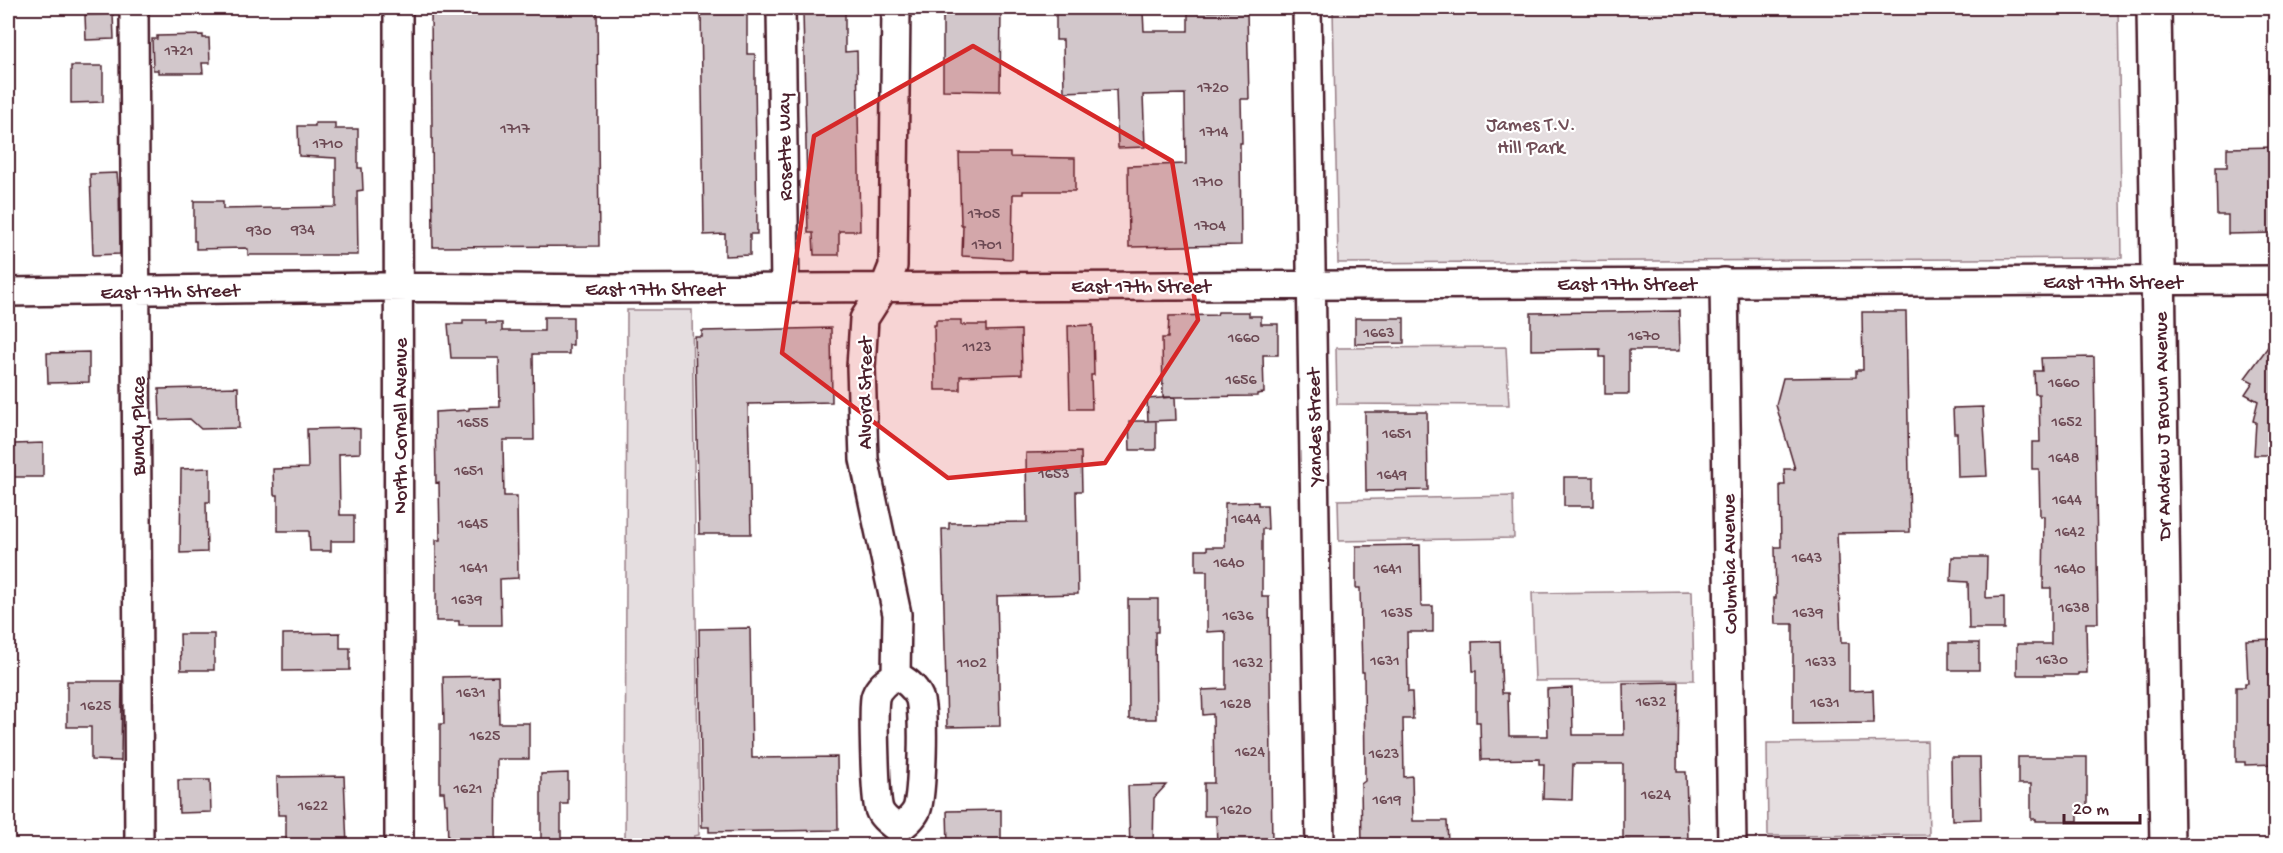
<svg xmlns="http://www.w3.org/2000/svg" width="2283" height="853" font-family="'Gochi Hand',sans-serif">
  <rect width="100%" height="100%" fill="#fff"/>
  <filter id="ink" filterUnits="userSpaceOnUse"><feTurbulence type="fractalNoise" baseFrequency=".0167" numOctaves="2"/><feDisplacementMap in="SourceGraphic" scale="12" xChannelSelector="R" yChannelSelector="G"/><feConvolveMatrix kernelMatrix="1 2 1 2 8 2 1 2 1" color-interpolation-filters="sRGB"/></filter>
  <g filter="url(#ink)">
    <path fill="#e5dee0" stroke="#987e86" stroke-width="1.5" d="M 1333,8 L 2118,8 L 2122,258 L 1338,263 Z
      M 627,310 L 692,310 L 699,835 L 694,836 L 694,845 L 625,845 Z
      M 1506,347 L 1509,405 L 1337,404 L 1336,348 Z
      M 1513,496 L 1514,538 L 1339,541 L 1338,500 Z
      M 1692,591 L 1694,680 L 1535,681 L 1532,593 Z
      M 1927,741 L 1929,835 L 1768,836 L 1767,743 Z"/>
    <path fill="#d2c7cb" stroke="#4a1f2b" stroke-width="1.5" d="M 431,8 L 597,8 L 599,246 L 433,247 Z
      M 701,8 L 747,8 L 747,54 L 755,54 L 755,77 L 757,234 L 750,234 L 750,255 L 725,256 L 725,234 L 704,235 Z
      M 806,8 L 845,8 L 845,52 L 857,51 L 860,231 L 839,231 L 839,255 L 814,255 L 813,233 L 808,233 L 803,11 L 806,11 Z
      M 943,8 L 1001,8 L 1000,91 L 943,90 Z
      M 1056,10 L 1081,10 L 1081,14 L 1143,12 L 1144,31 L 1188,31 L 1188,12 L 1247,11 L 1249,99 L 1241,99 L 1242,143 L 1240,143 L 1241,245 L 1129,247 L 1128,166 L 1186,164 L 1185,94 L 1143,95 L 1145,147 L 1118,148 L 1116,90 L 1064,92 L 1063,40 L 1056,40 Z
      M 113,14 L 114,39 L 86,40 L 85,15 Z
      M 203,35 L 203,38 L 209,38 L 210,63 L 202,63 L 203,73 L 158,73 L 158,70 L 153,70 L 152,39 L 157,39 L 157,36 Z
      M 71,66 L 103,66 L 103,102 L 71,103 Z
      M 315,123 L 335,123 L 335,129 L 358,129 L 358,168 L 362,168 L 363,190 L 357,191 L 358,255 L 248,255 L 248,249 L 245,248 L 196,249 L 196,241 L 194,241 L 194,201 L 223,201 L 223,209 L 336,207 L 336,158 L 299,156 L 298,126 L 315,126 Z
      M 2276,147 L 2276,233 L 2228,234 L 2228,215 L 2217,215 L 2216,167 L 2227,167 L 2227,148 Z
      M 959,153 L 1010,153 L 1010,157 L 1075,158 L 1075,191 L 1023,191 L 1023,194 L 1013,194 L 1012,259 L 962,256 L 963,225 L 961,225 Z
      M 117,173 L 118,184 L 119,184 L 120,254 L 93,255 L 90,174 Z
      M 1679,311 L 1680,350 L 1629,350 L 1629,394 L 1605,394 L 1605,357 L 1600,357 L 1600,349 L 1531,350 L 1531,313 Z
      M 1218,312 L 1249,312 L 1249,316 L 1261,316 L 1261,324 L 1278,324 L 1278,355 L 1263,355 L 1264,393 L 1257,394 L 1257,396 L 1175,397 L 1176,420 L 1148,421 L 1147,399 L 1175,397 L 1163,397 L 1162,338 L 1168,338 L 1169,316 L 1217,315 Z
      M 1862,312 L 1906,312 L 1910,532 L 1837,533 L 1841,643 L 1849,643 L 1849,691 L 1873,690 L 1874,723 L 1793,724 L 1793,624 L 1775,624 L 1774,598 L 1776,598 L 1775,547 L 1781,547 L 1780,485 L 1785,485 L 1784,469 L 1795,469 L 1776,405 L 1783,378 L 1856,377 L 1856,370 L 1863,370 Z
      M 544,317 L 573,317 L 573,345 L 569,345 L 569,354 L 533,354 L 534,440 L 504,440 L 503,443 L 504,496 L 517,496 L 518,578 L 500,579 L 501,625 L 459,625 L 459,621 L 436,621 L 436,540 L 440,540 L 439,482 L 436,483 L 435,412 L 469,410 L 469,408 L 500,407 L 499,358 L 451,358 L 448,324 L 463,324 L 463,320 L 486,320 L 486,323 L 502,323 L 502,331 L 544,331 Z
      M 1355,318 L 1404,318 L 1404,343 L 1355,344 Z
      M 936,320 L 961,320 L 961,325 L 986,325 L 986,331 L 1021,330 L 1022,374 L 960,376 L 960,390 L 935,390 L 934,325 L 936,325 Z
      M 1093,325 L 1094,375 L 1091,375 L 1092,409 L 1070,409 L 1068,326 Z
      M 831,328 L 832,402 L 748,404 L 751,534 L 699,534 L 695,337 L 702,337 L 702,331 Z
      M 2276,336 L 2276,455 L 2254,455 L 2256,422 L 2253,421 L 2258,401 L 2245,394 L 2253,382 L 2245,378 Z
      M 89,352 L 89,382 L 48,383 L 47,353 Z
      M 2094,357 L 2098,623 L 2086,623 L 2087,673 L 2078,673 L 2078,675 L 2017,675 L 2017,644 L 2051,644 L 2051,588 L 2043,588 L 2044,516 L 2040,516 L 2039,469 L 2032,469 L 2032,442 L 2040,442 L 2039,394 L 2035,394 L 2034,371 L 2042,371 L 2041,358 Z
      M 238,387 L 239,428 L 201,429 L 190,419 L 160,420 L 159,389 Z
      M 1983,407 L 1987,476 L 1958,477 L 1957,433 L 1954,433 L 1953,408 Z
      M 1365,412 L 1427,412 L 1428,490 L 1366,491 Z
      M 1129,421 L 1156,421 L 1156,450 L 1130,450 Z
      M 353,428 L 360,429 L 360,453 L 339,454 L 340,515 L 354,515 L 354,541 L 331,541 L 331,551 L 310,551 L 309,531 L 278,531 L 278,495 L 274,495 L 273,469 L 308,468 L 307,429 Z
      M 43,443 L 43,477 L 14,477 L 14,444 Z
      M 1081,452 L 1082,491 L 1076,491 L 1078,594 L 997,596 L 1000,726 L 947,727 L 942,529 L 949,529 L 949,523 L 1027,522 L 1026,453 Z
      M 210,468 L 210,502 L 206,502 L 207,552 L 180,553 L 181,469 Z
      M 1564,477 L 1594,477 L 1594,506 L 1564,506 Z
      M 1258,502 L 1258,505 L 1267,505 L 1268,529 L 1262,529 L 1262,597 L 1269,597 L 1272,846 L 1217,846 L 1216,816 L 1204,816 L 1204,783 L 1214,783 L 1213,714 L 1203,715 L 1202,690 L 1226,689 L 1226,634 L 1224,631 L 1207,632 L 1207,571 L 1196,571 L 1196,550 L 1207,550 L 1207,547 L 1225,547 L 1225,503 Z
      M 1420,545 L 1421,606 L 1433,606 L 1433,632 L 1407,632 L 1408,692 L 1412,692 L 1413,719 L 1403,719 L 1404,777 L 1412,776 L 1413,821 L 1447,821 L 1448,844 L 1362,846 L 1361,784 L 1365,781 L 1364,672 L 1362,672 L 1360,588 L 1356,588 L 1356,546 Z
      M 1952,557 L 1987,557 L 1986,598 L 2004,597 L 2004,629 L 1969,629 L 1968,582 L 1951,581 Z
      M 1128,599 L 1158,599 L 1158,632 L 1155,632 L 1156,719 L 1129,719 Z
      M 750,628 L 752,758 L 837,757 L 838,830 L 709,832 L 709,827 L 702,827 L 699,629 Z
      M 340,633 L 340,648 L 350,648 L 350,670 L 283,671 L 283,634 Z
      M 180,634 L 214,634 L 214,670 L 181,670 Z
      M 2276,639 L 2276,764 L 2245,765 L 2245,762 L 2236,762 L 2236,687 L 2245,687 L 2245,683 L 2248,683 L 2246,640 Z
      M 1500,641 L 1502,693 L 1508,693 L 1509,736 L 1548,736 L 1547,689 L 1572,688 L 1573,735 L 1624,735 L 1623,683 L 1678,682 L 1677,772 L 1686,772 L 1688,841 L 1681,841 L 1681,843 L 1631,845 L 1630,841 L 1623,841 L 1623,764 L 1573,764 L 1572,800 L 1543,799 L 1544,764 L 1539,764 L 1539,759 L 1481,760 L 1480,722 L 1476,722 L 1476,671 L 1473,671 L 1472,642 Z
      M 1949,643 L 1979,643 L 1979,670 L 1949,670 Z
      M 498,676 L 499,723 L 529,723 L 529,759 L 497,759 L 496,846 L 448,846 L 447,804 L 445,804 L 444,792 L 440,792 L 440,724 L 444,724 L 443,677 Z
      M 67,681 L 122,681 L 121,761 L 91,760 L 91,727 L 67,727 Z
      M 1951,757 L 1980,757 L 1981,819 L 1952,820 Z
      M 2018,757 L 2087,757 L 2087,814 L 2078,814 L 2078,821 L 2036,821 L 2036,819 L 2031,819 L 2031,784 L 2018,784 Z
      M 568,773 L 568,804 L 561,804 L 561,846 L 541,846 L 541,774 Z
      M 344,776 L 347,846 L 286,846 L 286,815 L 278,815 L 277,777 Z
      M 178,780 L 210,780 L 211,812 L 179,813 Z
      M 1166,785 L 1154,798 L 1153,846 L 1130,846 L 1128,786 Z
      M 1001,810 L 1001,846 L 948,846 L 947,811 Z"/>
    <g fill="none" stroke-linecap="round" stroke-linejoin="round">
      <defs>
        <path id="street" d="M 134,8 L 139,846
          M 398,8 L 399,846
          M 781,8 L 785,287
          M 896,8 L 893,266 L 885,286 L 864,319 L 861,367 L 864,459 L 897,614 L 896,675
          M 1307,8 L 1320,846
          M 1724,282 L 1732,846
          M 8,292 L 381,287 L 613,289 L 2276,280
          M 896,675 C 906,681 914,686 919,697 C 925,710 922,794 917,809 C 913,818 906,823 898,829
          M 896,675 C 888,680 877,688 875,698 C 873,712 875,797 879,809 C 882,818 891,823 898,829"/>
        <path id="secondary" d="M 2154,8 L 2167,846"/>
      </defs>
      <use href="#street" stroke="#4a1f2b" stroke-width="32"/>
      <use href="#secondary" stroke="#4a1f2b" stroke-width="38"/>
      <use href="#street" stroke="#fff" stroke-width="27"/>
      <use href="#secondary" stroke="#fff" stroke-width="33"/>
    </g>
  </g>
  <path fill="#d62828" fill-opacity="0.2" stroke="#d62828" stroke-width="4.5" stroke-linejoin="round" d="M 973,46 L 1172,161 L 1198,320 L 1105,463 L 948,478 L 782,353 L 814,136 Z"/>
  <g text-anchor="middle" stroke-width="4.5" stroke-linejoin="round" paint-order="stroke">
    <g font-size="16" fill="#6c4953">
      <text x="179" y="55">1721</text>
      <text x="1213" y="92">1720</text>
      <text x="515" y="133">1717</text>
      <text x="1214" y="136">1714</text>
      <text x="328" y="148">1710</text>
      <text x="1208" y="186">1710</text>
      <text x="984" y="218">1705</text>
      <text x="1210" y="230">1704</text>
      <text x="303" y="234">934</text>
      <text x="259" y="235">930</text>
      <text x="987" y="249">1701</text>
      <text x="1379" y="337">1663</text>
      <text x="1644" y="340">1670</text>
      <text x="1244" y="342">1660</text>
      <text x="977" y="351">1123</text>
      <text x="1241" y="384">1656</text>
      <text x="2064" y="387">1660</text>
      <text x="2067" y="426">1652</text>
      <text x="473" y="427">1655</text>
      <text x="1397" y="438">1651</text>
      <text x="2064" y="462">1648</text>
      <text x="469" y="475">1651</text>
      <text x="1054" y="478">1653</text>
      <text x="1392" y="479">1649</text>
      <text x="2067" y="504">1644</text>
      <text x="1246" y="523">1644</text>
      <text x="473" y="528">1645</text>
      <text x="2070" y="536">1642</text>
      <text x="1807" y="562">1643</text>
      <text x="1229" y="567">1640</text>
      <text x="474" y="572">1641</text>
      <text x="1388" y="573">1641</text>
      <text x="2070" y="573">1640</text>
      <text x="467" y="604">1639</text>
      <text x="2074" y="612">1638</text>
      <text x="1397" y="617">1635</text>
      <text x="1808" y="617">1639</text>
      <text x="1238" y="620">1636</text>
      <text x="2052" y="664">1630</text>
      <text x="1385" y="665">1631</text>
      <text x="1821" y="666">1633</text>
      <text x="972" y="667">1102</text>
      <text x="1248" y="667">1632</text>
      <text x="471" y="697">1631</text>
      <text x="1651" y="706">1632</text>
      <text x="1825" y="707">1631</text>
      <text x="1236" y="708">1628</text>
      <text x="96" y="710">1625</text>
      <text x="485" y="740">1625</text>
      <text x="1250" y="756">1624</text>
      <text x="1384" y="758">1623</text>
      <text x="468" y="793">1621</text>
      <text x="1656" y="799">1624</text>
      <text x="1387" y="804">1619</text>
      <text x="313" y="810">1622</text>
      <text x="1236" y="814">1620</text>
    </g>
    <g font-size="20" fill="#714f58" stroke="#fff">
      <text x="1531" y="130">James T.V.<tspan x="1531" dy="23">Hill Park</tspan></text>
    </g>
    <g font-size="20" fill="#4a1f2b" stroke="#fff">
      <text transform="translate(783 147) rotate(-91)" y="7">Rosette Way</text>
      <text x="2113" y="288">East 17th Street</text>
      <text x="1627" y="290">East 17th Street</text>
      <text x="1141" y="292">East 17th Street</text>
      <text x="655" y="295">East 17th Street</text>
      <text transform="translate(170 290) rotate(-1)" y="7">East 17th Street</text>
      <text transform="translate(864 393) rotate(-90)" y="7">Alvord Street</text>
      <text transform="translate(137 426) rotate(-90)" y="7">Bundy Place</text>
      <text transform="translate(399 426) rotate(-90)" y="7">North Cornell Avenue</text>
      <text transform="translate(2161 426) rotate(-91)" y="7">Dr Andrew J Brown Avenue</text>
      <text transform="translate(1313 427) rotate(-91)" y="7">Yandes Street</text>
      <text transform="translate(1728 564) rotate(-91)" y="7">Columbia Avenue</text>
    </g>
  </g>
  <rect width="2283" height="853" fill="none" stroke="#fff" stroke-width="30"/>
  <rect x="15" y="15" width="2253" height="823" fill="none" stroke="#4a1f2b" stroke-width="2" filter="url(#ink)"/>
  <path d="M2064 814v9h76v-9" fill="none" stroke="#4a1f2b" stroke-width="3"/>
  <text x="2073" y="814" font-size="18" fill="#4a1f2b" stroke="#ffffff" stroke-width="4.5" paint-order="stroke">20 m</text>
</svg>
